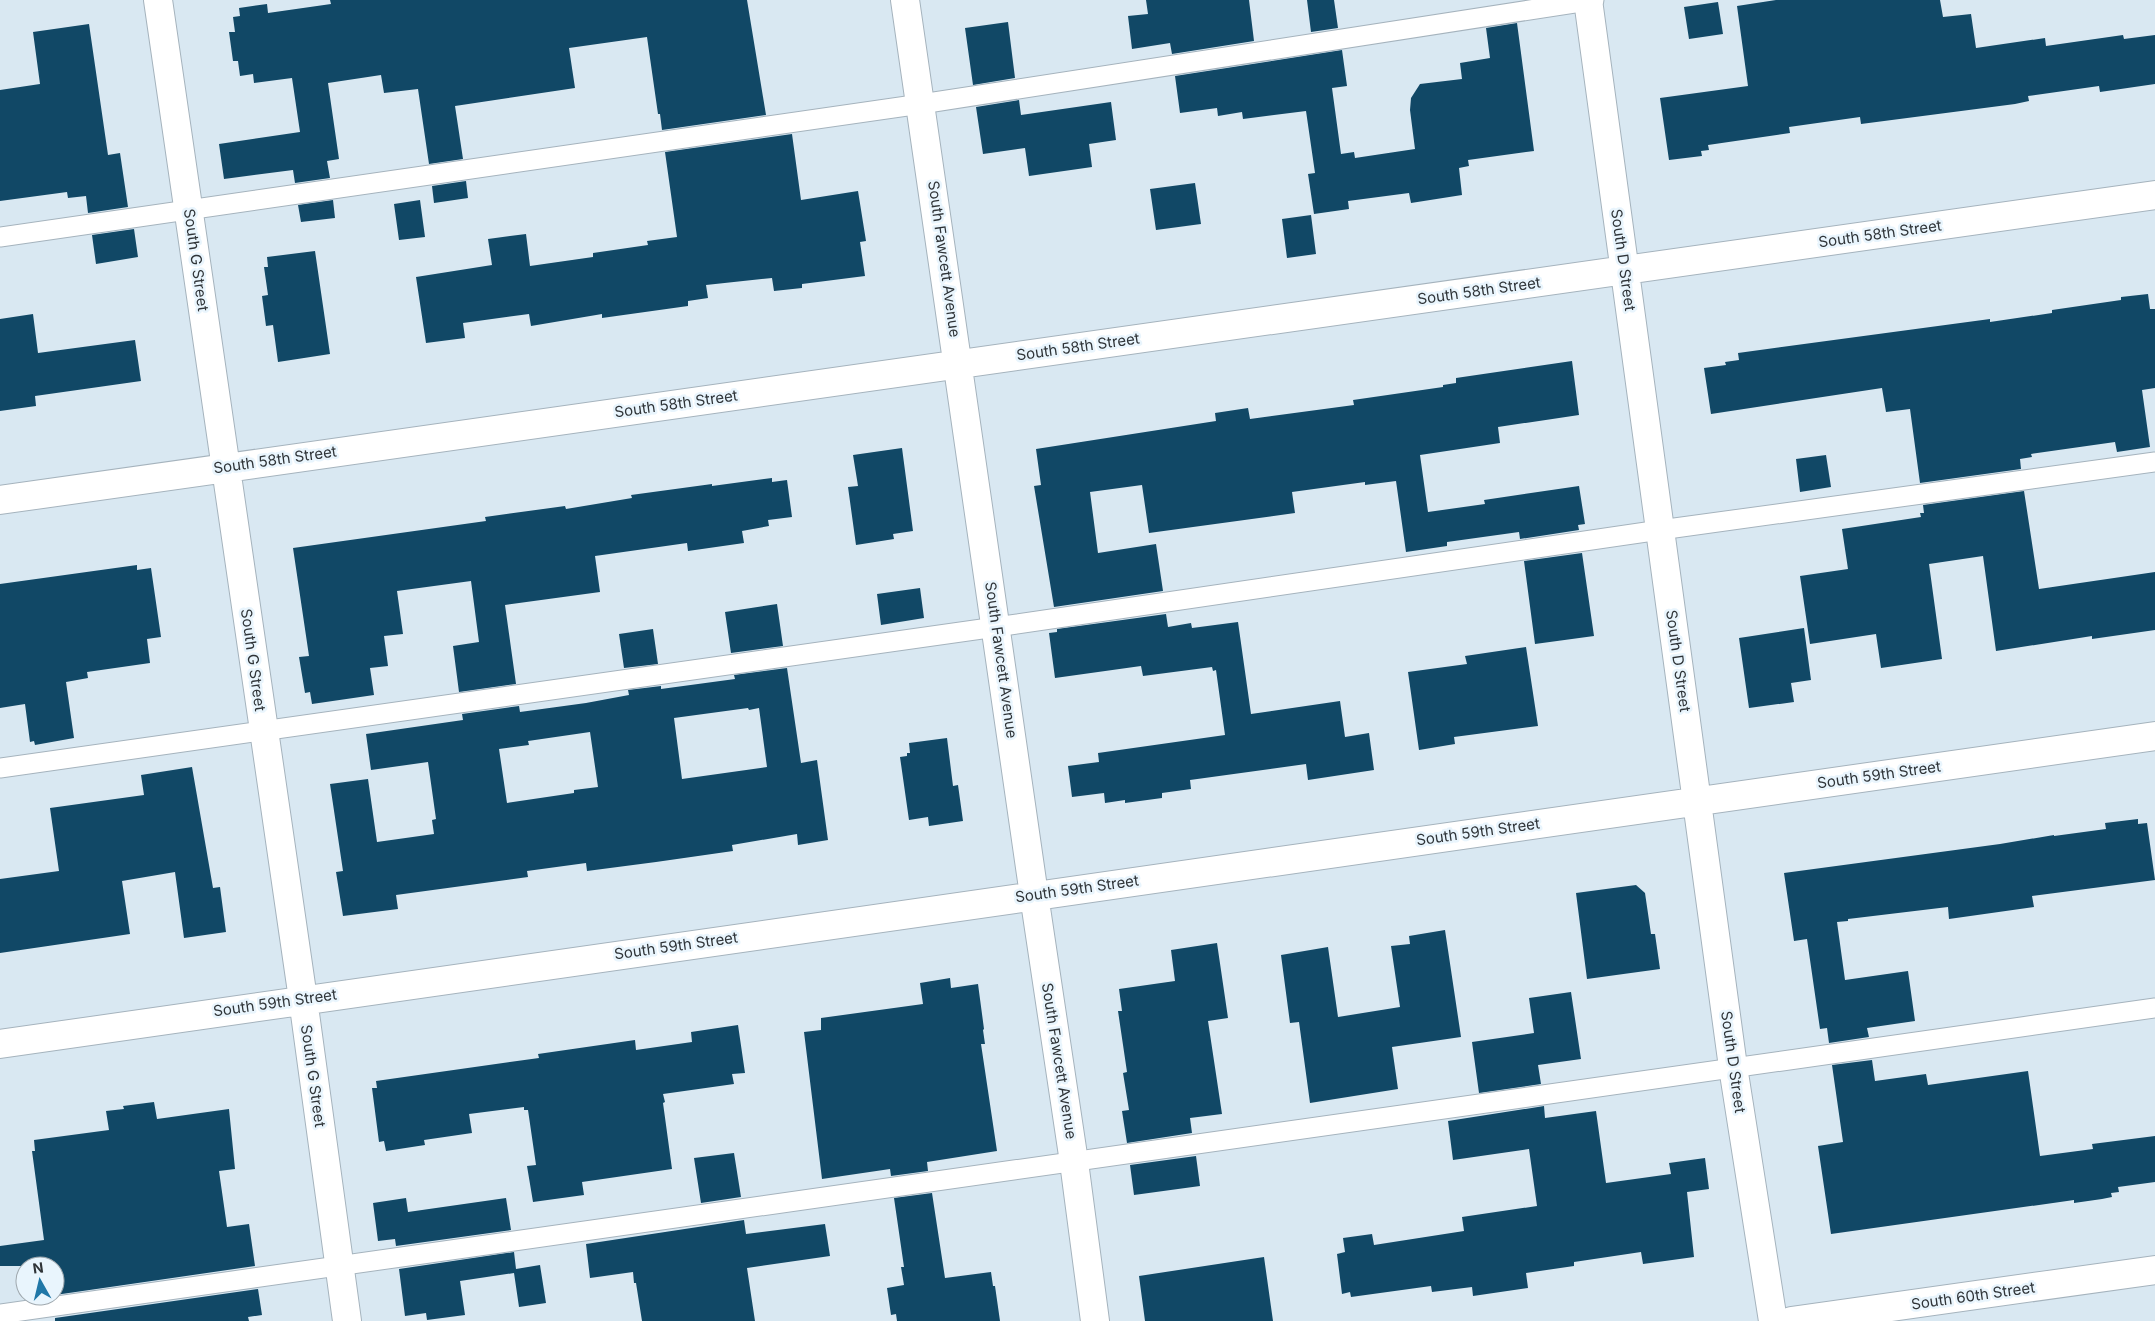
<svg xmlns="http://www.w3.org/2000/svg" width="2155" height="1321" font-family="Inter,sans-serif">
  <rect width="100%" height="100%" fill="#d9e8f2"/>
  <path fill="#114866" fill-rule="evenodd" d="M 330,0 L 747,0 L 766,115 L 662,130 L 660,114 L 658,114 L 647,37 L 569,48 L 575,88 L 455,106 L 463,159 L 429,164 L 418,89 L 384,93 L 381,75 L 328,83 L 339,159 L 327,161 L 330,178 L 295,183 L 293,170 L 224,179 L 219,144 L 300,132 L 292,78 L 254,83 L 253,74 L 240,76 L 238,61 L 233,61 L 229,32 L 235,32 L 233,17 L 240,16 L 239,8 L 267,4 L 268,13 L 331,4 Z
    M 1146,0 L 1249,0 L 1254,41 L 1172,54 L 1170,43 L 1132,49 L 1128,16 L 1148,14 Z
    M 1307,0 L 1334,0 L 1338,28 L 1311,32 Z
    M 1776,0 L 1940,0 L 1943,17 L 1971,14 L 1976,48 L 2045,38 L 2046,46 L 2123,35 L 2124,39 L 2155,35 L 2155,84 L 2100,92 L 2099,86 L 2028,96 L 2029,101 L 2015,104 L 1861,124 L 1860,117 L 1789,127 L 1790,133 L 1708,145 L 1709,150 L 1701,151 L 1702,156 L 1669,160 L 1660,98 L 1748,86 L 1737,6 Z
    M 1718,2 L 1723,34 L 1689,39 L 1684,7 Z
    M 1008,22 L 1015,78 L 973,85 L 965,28 Z
    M 1517,23 L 1534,151 L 1468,160 L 1469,166 L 1459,168 L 1462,195 L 1411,203 L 1409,193 L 1348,201 L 1349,209 L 1314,214 L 1308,174 L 1315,173 L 1306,111 L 1243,119 L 1242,112 L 1218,116 L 1217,108 L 1180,113 L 1175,76 L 1342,50 L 1347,86 L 1332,88 L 1341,154 L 1354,152 L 1355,158 L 1415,149 L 1410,110 L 1411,98 L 1420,84 L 1462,79 L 1460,63 L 1490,58 L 1486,28 Z
    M 89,24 L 108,155 L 120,153 L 128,207 L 88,213 L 86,196 L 68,198 L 67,192 L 0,201 L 0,90 L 40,84 L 33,32 Z
    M 1019,100 L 1021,115 L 1111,102 L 1116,140 L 1089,144 L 1092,167 L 1029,176 L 1025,148 L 983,154 L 976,107 Z
    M 792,134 L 801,200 L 858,191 L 866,241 L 860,242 L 865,276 L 802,284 L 802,288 L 774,291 L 772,278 L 706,285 L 708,298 L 688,301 L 688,306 L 602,318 L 602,314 L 531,326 L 529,314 L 463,323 L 465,338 L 426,343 L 416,277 L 492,265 L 488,239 L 526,234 L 530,266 L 593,257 L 593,253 L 648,245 L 647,241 L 677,237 L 665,152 Z
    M 466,181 L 468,198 L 434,203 L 432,186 Z
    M 1195,183 L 1201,224 L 1156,230 L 1150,189 Z
    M 333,200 L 335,218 L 301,222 L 298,205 Z
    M 420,200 L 425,237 L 399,240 L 394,204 Z
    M 1311,215 L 1316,254 L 1287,258 L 1282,219 Z
    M 134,229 L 138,257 L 96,264 L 92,235 Z
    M 315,251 L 330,354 L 278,362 L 273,325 L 266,326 L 262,296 L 268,295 L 264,267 L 268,267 L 267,257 Z
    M 2148,294 L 2150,309 L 2155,309 L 2155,388 L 2142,390 L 2150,447 L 2117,452 L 2115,442 L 2031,454 L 2032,457 L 2020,459 L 2021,469 L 1920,483 L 1910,409 L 1886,412 L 1882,388 L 1711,414 L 1704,368 L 1726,365 L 1725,362 L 1739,360 L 1738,353 L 1923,328 L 1990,319 L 1990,322 L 2052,313 L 2052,310 L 2121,300 L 2121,297 Z
    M 33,314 L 38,353 L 135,340 L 141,381 L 35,396 L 36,406 L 0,411 L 0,319 Z
    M 1572,361 L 1579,415 L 1498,427 L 1500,443 L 1420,455 L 1428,512 L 1485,504 L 1484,500 L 1579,486 L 1585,524 L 1578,525 L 1579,530 L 1520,539 L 1519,532 L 1447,542 L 1447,546 L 1406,552 L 1396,481 L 1365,485 L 1365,482 L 1292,492 L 1295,513 L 1149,533 L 1142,485 L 1090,492 L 1098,553 L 1156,544 L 1163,591 L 1054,607 L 1034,486 L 1041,485 L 1036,449 L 1216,421 L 1215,413 L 1248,408 L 1250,419 L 1354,405 L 1353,400 L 1443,387 L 1443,385 L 1456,383 L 1456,378 Z
    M 902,448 L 913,531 L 893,534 L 894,539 L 856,545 L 848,487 L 858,486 L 853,455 Z
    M 1826,455 L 1831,487 L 1800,492 L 1796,459 Z
    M 772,478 L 772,482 L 787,480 L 792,517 L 768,520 L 769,526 L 742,531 L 744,543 L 688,551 L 687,543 L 595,556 L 600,592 L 505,605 L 516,684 L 459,692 L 453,646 L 479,642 L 471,581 L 397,591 L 403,634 L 384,636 L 388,666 L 370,668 L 374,695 L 312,704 L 310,692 L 305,693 L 299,657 L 309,656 L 293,548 L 486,521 L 485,517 L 565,506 L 566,509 L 632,498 L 631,495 L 712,484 L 712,486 Z
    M 2024,491 L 2039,589 L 2155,572 L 2155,630 L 2092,639 L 2092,636 L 1996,651 L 1983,556 L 1929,564 L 1942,659 L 1881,668 L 1876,634 L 1810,644 L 1800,576 L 1848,569 L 1842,529 L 1921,517 L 1920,513 L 1924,513 L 1923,505 Z
    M 1582,553 L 1594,636 L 1535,644 L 1524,561 Z
    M 137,565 L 137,570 L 151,568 L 161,637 L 147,639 L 150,663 L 87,672 L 88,678 L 66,682 L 74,738 L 35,745 L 34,741 L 30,742 L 25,704 L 0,708 L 0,584 Z
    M 920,588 L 924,618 L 881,625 L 877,594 Z
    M 777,604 L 783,646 L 731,653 L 725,612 Z
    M 1166,614 L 1168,627 L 1191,623 L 1192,628 L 1238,622 L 1251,714 L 1340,701 L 1345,737 L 1369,733 L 1374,770 L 1308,780 L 1306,764 L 1190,780 L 1191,789 L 1162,793 L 1162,798 L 1125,803 L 1125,800 L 1105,803 L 1104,793 L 1072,797 L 1068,766 L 1099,762 L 1098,753 L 1225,735 L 1216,670 L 1213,671 L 1212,667 L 1143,676 L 1141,666 L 1055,678 L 1049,633 L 1057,632 L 1057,629 Z
    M 1804,628 L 1811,680 L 1791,683 L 1794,702 L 1749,708 L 1739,638 Z
    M 653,629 L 658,664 L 624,668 L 619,634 Z
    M 1526,647 L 1538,726 L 1454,737 L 1455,744 L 1419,750 L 1408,672 L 1467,664 L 1465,656 Z
    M 787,668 L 801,763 L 817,760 L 828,840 L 798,845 L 797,834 L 732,845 L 733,851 L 656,862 L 587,871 L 586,863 L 527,871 L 528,877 L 396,895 L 398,909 L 343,916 L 336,872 L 343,871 L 330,784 L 368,779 L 377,842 L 434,834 L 432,820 L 436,819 L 428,762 L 371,770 L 366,734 L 463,720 L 462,714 L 519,706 L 520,712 L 586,703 L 629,695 L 628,690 L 661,686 L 661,689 L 735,679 L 734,675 ZM 748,708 L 749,710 L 759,708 L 767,767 L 682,779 L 674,718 ZM 590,732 L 598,787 L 574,790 L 574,793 L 507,803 L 499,749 L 529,745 L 528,741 Z
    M 947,738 L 953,786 L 958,785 L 963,821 L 929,826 L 928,817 L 909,820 L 900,757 L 907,756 L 907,753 L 910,753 L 909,743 Z
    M 192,767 L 213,888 L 220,887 L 226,932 L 184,938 L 175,872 L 122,881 L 130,934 L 0,953 L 0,879 L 59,871 L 50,808 L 144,795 L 141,775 Z
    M 2138,819 L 2138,824 L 2147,823 L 2155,880 L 2032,896 L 2034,907 L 1949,919 L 1948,907 L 1848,919 L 1848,921 L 1837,922 L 1845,980 L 1908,971 L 1915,1021 L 1867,1028 L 1869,1037 L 1829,1043 L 1827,1028 L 1820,1029 L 1807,939 L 1794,941 L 1784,873 L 2000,844 L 2054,835 L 2054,836 L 2106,829 L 2105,823 Z
    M 1636,885 L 1645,893 L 1651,934 L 1655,934 L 1660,969 L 1587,979 L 1576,893 Z
    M 1445,930 L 1461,1037 L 1392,1047 L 1398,1089 L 1310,1103 L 1299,1022 L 1290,1023 L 1281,955 L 1328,947 L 1338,1017 L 1400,1007 L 1391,946 L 1410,944 L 1409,936 Z
    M 1217,943 L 1228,1018 L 1208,1021 L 1222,1114 L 1190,1118 L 1192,1133 L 1127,1143 L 1122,1111 L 1129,1110 L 1123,1073 L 1127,1072 L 1118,1011 L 1122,1011 L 1119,989 L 1175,981 L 1171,950 Z
    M 950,978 L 951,988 L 978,984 L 984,1029 L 983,1030 L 985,1044 L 981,1044 L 997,1151 L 927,1162 L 928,1171 L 891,1176 L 890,1169 L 822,1179 L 804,1032 L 821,1030 L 821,1018 L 923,1004 L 920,983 Z
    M 1571,992 L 1581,1059 L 1538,1065 L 1541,1084 L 1479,1093 L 1472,1042 L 1534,1033 L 1529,998 Z
    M 738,1025 L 745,1073 L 732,1074 L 734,1084 L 663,1094 L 665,1102 L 663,1103 L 672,1169 L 582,1182 L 584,1195 L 533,1202 L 527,1166 L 536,1165 L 528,1110 L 524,1110 L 524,1107 L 469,1114 L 472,1133 L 424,1140 L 425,1145 L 386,1151 L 384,1141 L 379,1142 L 372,1088 L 377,1088 L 376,1081 L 539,1058 L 538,1054 L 635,1040 L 636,1050 L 692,1042 L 691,1032 Z
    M 1872,1060 L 1875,1081 L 1926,1074 L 1928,1085 L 2028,1071 L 2040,1156 L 2093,1149 L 2092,1144 L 2155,1136 L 2155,1182 L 2118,1187 L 2119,1192 L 2111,1193 L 2112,1197 L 2102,1199 L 2074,1203 L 2074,1200 L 1831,1234 L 1818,1146 L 1843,1142 L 1832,1065 Z
    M 154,1102 L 157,1119 L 229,1109 L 235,1169 L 219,1171 L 227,1227 L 249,1224 L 255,1266 L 55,1295 L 55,1266 L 0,1266 L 0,1246 L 44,1240 L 32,1151 L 35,1151 L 34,1140 L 109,1130 L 106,1111 L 124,1109 L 123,1106 Z
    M 1544,1106 L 1545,1118 L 1596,1111 L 1606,1183 L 1671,1174 L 1669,1163 L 1705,1158 L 1709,1189 L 1687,1192 L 1694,1257 L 1643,1264 L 1641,1252 L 1574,1262 L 1574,1266 L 1526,1273 L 1528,1288 L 1473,1296 L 1472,1287 L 1432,1292 L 1431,1286 L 1351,1297 L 1350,1292 L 1342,1294 L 1337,1254 L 1345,1252 L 1343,1238 L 1372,1234 L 1374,1245 L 1464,1231 L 1462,1217 L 1537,1206 L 1529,1149 L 1453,1160 L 1448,1121 Z
    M 734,1153 L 741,1197 L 701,1203 L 694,1158 Z
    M 1196,1156 L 1200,1186 L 1134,1195 L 1130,1165 Z
    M 932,1193 L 945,1278 L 991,1272 L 993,1286 L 995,1286 L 1000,1321 L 897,1321 L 896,1314 L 891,1315 L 887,1288 L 904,1285 L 901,1267 L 904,1267 L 894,1198 Z
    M 406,1198 L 408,1212 L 506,1198 L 511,1230 L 396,1246 L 395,1239 L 378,1241 L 373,1203 Z
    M 744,1220 L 746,1234 L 825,1224 L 830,1256 L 747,1268 L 755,1321 L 642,1321 L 636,1283 L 634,1283 L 633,1272 L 590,1278 L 586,1244 Z
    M 514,1252 L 516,1269 L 540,1265 L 546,1303 L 519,1307 L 514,1273 L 460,1281 L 465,1315 L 427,1320 L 426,1313 L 405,1316 L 399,1269 Z
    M 1264,1257 L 1273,1321 L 1145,1321 L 1139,1276 Z
    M 258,1289 L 262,1315 L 248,1317 L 249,1321 L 55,1321 L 55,1318 Z"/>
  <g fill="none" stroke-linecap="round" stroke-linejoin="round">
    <defs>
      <path id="lane" d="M 0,237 L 921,104 L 1594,0
        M 0,768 L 996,627 L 1660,530 L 2155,462
        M 0,1314 L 2155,1008"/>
      <path id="street" d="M 158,0 L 303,999 L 347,1321
        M 905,0 L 1034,895 L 1074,1162 L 1095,1321
        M 1588,0 L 1733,1067 L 1773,1321
        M 0,500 L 2155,195
        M 0,1044 L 2155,736
        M 1791,1321 L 2155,1270"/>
    </defs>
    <use href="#lane" stroke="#a5b3bd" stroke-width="21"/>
    <use href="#street" stroke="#a5b3bd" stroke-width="30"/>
    <use href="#lane" stroke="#fff" stroke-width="19"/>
    <use href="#street" stroke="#fff" stroke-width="28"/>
  </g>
  <g text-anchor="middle" stroke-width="5" stroke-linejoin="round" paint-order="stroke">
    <g font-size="15" fill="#2f3438" stroke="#e9f5fd">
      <text transform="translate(1880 234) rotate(-8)" y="5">South 58th Street</text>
      <text transform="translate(944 259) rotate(82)" y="5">South Fawcett Avenue</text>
      <text transform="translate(196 260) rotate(82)" y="5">South G Street</text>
      <text transform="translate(1623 260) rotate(82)" y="5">South D Street</text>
      <text transform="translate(1479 291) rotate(-8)" y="5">South 58th Street</text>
      <text transform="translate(1078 347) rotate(-8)" y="5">South 58th Street</text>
      <text transform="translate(676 404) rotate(-8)" y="5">South 58th Street</text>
      <text transform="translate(275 460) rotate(-8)" y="5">South 58th Street</text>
      <text transform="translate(253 660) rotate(82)" y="5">South G Street</text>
      <text transform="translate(1001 660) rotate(82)" y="5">South Fawcett Avenue</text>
      <text transform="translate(1678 661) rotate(82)" y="5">South D Street</text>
      <text transform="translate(1879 775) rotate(-8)" y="5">South 59th Street</text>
      <text transform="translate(1478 832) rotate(-8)" y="5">South 59th Street</text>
      <text transform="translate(1077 889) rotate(-8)" y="5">South 59th Street</text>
      <text transform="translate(676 946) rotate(-8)" y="5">South 59th Street</text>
      <text transform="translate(275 1003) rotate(-8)" y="5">South 59th Street</text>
      <text transform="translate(1059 1061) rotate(81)" y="5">South Fawcett Avenue</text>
      <text transform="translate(1733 1062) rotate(82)" y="5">South D Street</text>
      <text transform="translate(313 1076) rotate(82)" y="5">South G Street</text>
      <text transform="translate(1973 1296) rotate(-8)" y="5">South 60th Street</text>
    </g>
  </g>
  <g transform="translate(40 1281) rotate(352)"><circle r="24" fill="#e9f5fd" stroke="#9fa8ae"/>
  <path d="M0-4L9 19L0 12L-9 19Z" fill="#2077a7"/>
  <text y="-8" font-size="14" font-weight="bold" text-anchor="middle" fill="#2f3438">N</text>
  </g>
</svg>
